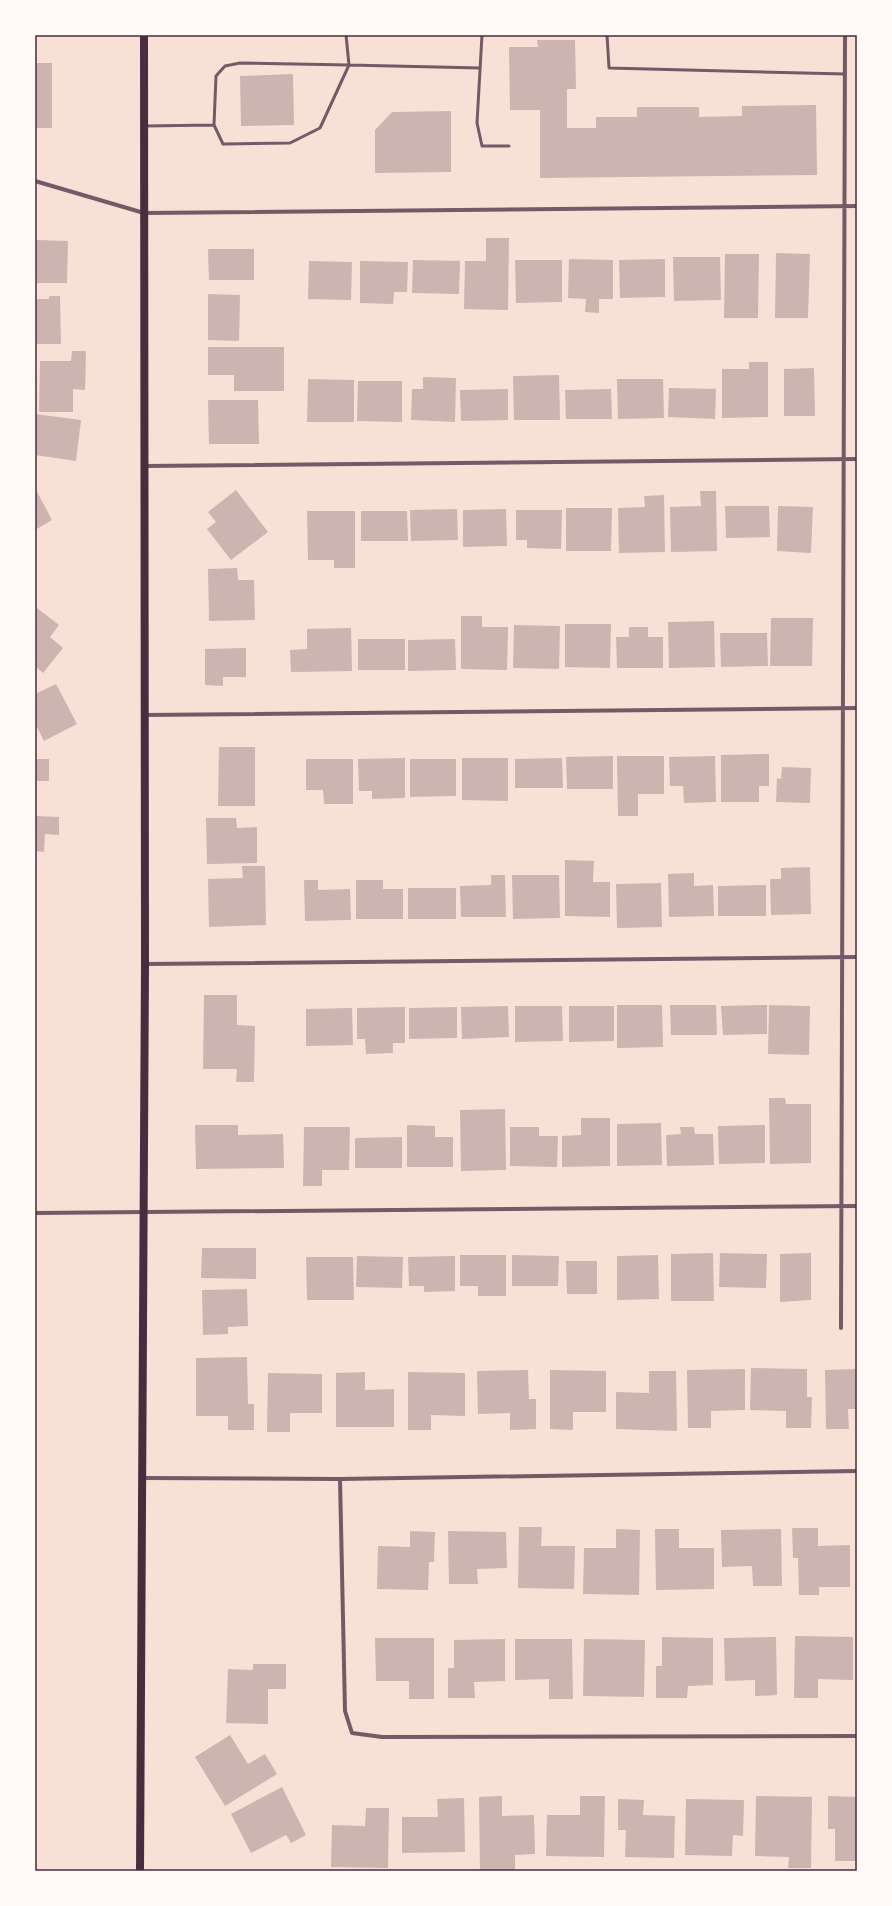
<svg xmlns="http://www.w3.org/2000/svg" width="892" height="1906" font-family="Karla,sans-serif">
  <rect width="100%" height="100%" fill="#f7e1d7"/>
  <path fill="#ccb4b1" d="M 537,40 L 575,40 L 576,89 L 567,89 L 567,128 L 596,128 L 596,117 L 637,117 L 637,107 L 699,107 L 699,117 L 742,116 L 742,106 L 816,105 L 817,175 L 540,178 L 540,110 L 510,110 L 509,47 L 538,47 Z
    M 35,63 L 52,63 L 52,128 L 35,128 Z
    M 293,74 L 294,125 L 241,126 L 240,76 Z
    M 451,111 L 451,172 L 375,173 L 375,130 L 392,112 Z
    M 486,238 L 509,238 L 508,310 L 464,309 L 465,261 L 486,261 Z
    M 35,240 L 68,241 L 67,283 L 35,283 Z
    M 208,249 L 254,249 L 254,280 L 209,280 Z
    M 776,253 L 810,254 L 808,318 L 775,318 Z
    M 725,254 L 759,254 L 758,318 L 724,318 Z
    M 673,257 L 720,257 L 721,300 L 674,301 Z
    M 569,259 L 613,260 L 613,299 L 599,299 L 599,313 L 585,312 L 586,299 L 568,298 Z
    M 665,259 L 665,297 L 620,298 L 619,260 Z
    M 413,260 L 460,261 L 459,294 L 412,293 Z
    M 515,260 L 562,260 L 562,302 L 516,303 Z
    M 309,261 L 352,262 L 351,300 L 308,299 Z
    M 360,261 L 408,262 L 407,292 L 394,292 L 393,304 L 360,303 Z
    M 208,294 L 240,295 L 239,341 L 208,340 Z
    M 49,296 L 60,296 L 61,344 L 35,344 L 35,299 L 49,299 Z
    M 208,347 L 284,347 L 284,391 L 234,391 L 234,375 L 208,375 Z
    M 72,351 L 86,351 L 85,390 L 73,389 L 73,412 L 39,412 L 40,361 L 71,361 Z
    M 749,362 L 768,362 L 768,417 L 722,418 L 722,369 L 749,369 Z
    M 814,368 L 815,416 L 784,416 L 784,369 Z
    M 559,375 L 560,420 L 514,420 L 513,376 Z
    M 423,377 L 456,378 L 455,422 L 411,420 L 412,389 L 423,389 Z
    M 308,379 L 354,380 L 354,422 L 307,422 Z
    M 617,379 L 663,379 L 664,418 L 618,419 Z
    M 358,381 L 402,381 L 402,422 L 357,421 Z
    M 669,388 L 716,389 L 715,419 L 668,417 Z
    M 508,389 L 508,420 L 461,421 L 460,390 Z
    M 611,389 L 612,419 L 566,419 L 565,390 Z
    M 208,400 L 258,400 L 259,444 L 209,444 Z
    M 35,414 L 81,420 L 76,461 L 35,455 Z
    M 35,488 L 52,520 L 35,530 Z
    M 236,490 L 268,532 L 231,560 L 207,529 L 216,522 L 208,512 Z
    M 700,491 L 716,491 L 717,551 L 671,552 L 670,507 L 701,506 Z
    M 664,495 L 665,552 L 619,553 L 618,508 L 645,507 L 644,496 Z
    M 725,506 L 769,506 L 770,537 L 726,538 Z
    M 778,506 L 813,507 L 811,553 L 777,551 Z
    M 566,508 L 612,508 L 611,551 L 566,551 Z
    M 457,509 L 458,540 L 411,541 L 410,510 Z
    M 506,509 L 507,546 L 463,547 L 463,510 Z
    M 516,510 L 562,510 L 561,549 L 527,548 L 527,540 L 516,540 Z
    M 307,511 L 355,511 L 355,568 L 334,568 L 334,560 L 308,560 Z
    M 361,511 L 407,511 L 408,541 L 361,541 Z
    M 237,568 L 238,580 L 254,580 L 255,620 L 209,621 L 208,569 Z
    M 37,608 L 59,625 L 50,637 L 63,648 L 43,673 L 35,666 L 35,611 Z
    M 461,616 L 482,616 L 482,627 L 508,627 L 507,670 L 461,669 Z
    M 771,618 L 813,618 L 812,666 L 770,666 Z
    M 714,621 L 715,667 L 669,668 L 668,622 Z
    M 565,624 L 611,624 L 610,668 L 565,667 Z
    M 514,625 L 560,626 L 559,669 L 513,668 Z
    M 629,627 L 648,627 L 648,637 L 663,637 L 663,668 L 617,668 L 616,637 L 629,637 Z
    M 351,628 L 352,671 L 291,672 L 290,650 L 307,649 L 307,629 Z
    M 720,633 L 767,633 L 768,666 L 721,667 Z
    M 358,639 L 405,639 L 405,670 L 358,670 Z
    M 455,639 L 456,670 L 408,671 L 408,640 Z
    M 246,648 L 246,677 L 223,677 L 223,686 L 205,685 L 205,649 Z
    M 56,684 L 77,724 L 44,741 L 35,723 L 35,694 Z
    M 219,747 L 255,747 L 255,806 L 218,806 Z
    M 769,754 L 769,786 L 759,786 L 759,802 L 721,802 L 721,755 Z
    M 613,756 L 613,789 L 567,789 L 566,757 Z
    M 617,756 L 664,756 L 664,794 L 638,794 L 638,816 L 618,816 Z
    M 715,756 L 716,802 L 684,803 L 683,786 L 670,786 L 669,757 Z
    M 405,758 L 405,798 L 372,799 L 372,791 L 359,791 L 358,759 Z
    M 462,758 L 508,758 L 508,801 L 462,800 Z
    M 562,758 L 563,788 L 515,788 L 515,759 Z
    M 35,759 L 49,759 L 49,781 L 35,781 Z
    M 306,759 L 353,759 L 353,804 L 324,804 L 323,790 L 306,790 Z
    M 410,759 L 456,759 L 456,796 L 410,797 Z
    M 782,767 L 811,768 L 810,803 L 776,802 L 777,778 L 781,779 Z
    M 35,816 L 59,817 L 59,835 L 45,834 L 44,852 L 35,851 Z
    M 206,818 L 236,818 L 237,828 L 257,827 L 257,863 L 207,864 Z
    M 565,860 L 594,861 L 593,882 L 610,882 L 610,917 L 565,916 Z
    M 242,866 L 265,866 L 266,925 L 209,927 L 208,879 L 243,878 Z
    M 810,867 L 811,914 L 771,915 L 770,879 L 781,879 L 781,868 Z
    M 694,873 L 694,886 L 713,885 L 714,916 L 669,917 L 668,874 Z
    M 491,875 L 505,875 L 506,917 L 461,917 L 460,886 L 491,885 Z
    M 512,875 L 559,875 L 560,918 L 513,919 Z
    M 304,880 L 318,880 L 318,890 L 350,889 L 351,920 L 305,921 Z
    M 356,880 L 383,880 L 383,889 L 403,889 L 403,919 L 356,919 Z
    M 661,883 L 662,927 L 617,928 L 616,884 Z
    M 766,885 L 766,916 L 718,916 L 718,886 Z
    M 408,888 L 456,888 L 456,919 L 408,919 Z
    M 204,995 L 237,995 L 237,1025 L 255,1026 L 254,1082 L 236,1082 L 237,1069 L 203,1069 Z
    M 617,1005 L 662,1005 L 663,1047 L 617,1048 Z
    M 670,1005 L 716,1005 L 717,1035 L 671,1035 Z
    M 767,1005 L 767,1034 L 723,1035 L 721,1006 Z
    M 769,1005 L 810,1006 L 809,1055 L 768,1054 Z
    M 508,1006 L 509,1037 L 462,1039 L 461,1007 Z
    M 515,1006 L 562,1006 L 563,1041 L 515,1042 Z
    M 569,1006 L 614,1006 L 614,1041 L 569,1042 Z
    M 405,1007 L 405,1043 L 393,1043 L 393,1053 L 366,1054 L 365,1039 L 357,1039 L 357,1008 Z
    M 457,1007 L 457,1038 L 409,1039 L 409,1008 Z
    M 352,1008 L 353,1045 L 306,1046 L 306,1009 Z
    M 769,1098 L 785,1098 L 786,1104 L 811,1104 L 811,1163 L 770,1164 Z
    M 505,1109 L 506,1170 L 461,1171 L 460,1110 Z
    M 581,1118 L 610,1118 L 610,1166 L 562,1167 L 562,1136 L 581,1135 Z
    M 661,1123 L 662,1165 L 617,1166 L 617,1124 Z
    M 195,1125 L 238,1125 L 238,1135 L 283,1134 L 284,1168 L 196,1169 Z
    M 407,1125 L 435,1126 L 435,1137 L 453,1137 L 453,1167 L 407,1167 Z
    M 765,1125 L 765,1163 L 719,1164 L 718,1126 Z
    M 304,1127 L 350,1127 L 349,1170 L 322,1170 L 322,1186 L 303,1186 Z
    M 510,1127 L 539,1127 L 539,1136 L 558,1136 L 557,1167 L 510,1166 Z
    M 680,1127 L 694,1127 L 695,1134 L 713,1134 L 714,1165 L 667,1166 L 666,1135 L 681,1134 Z
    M 402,1137 L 402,1168 L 355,1168 L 355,1138 Z
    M 202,1248 L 256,1248 L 256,1279 L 201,1278 Z
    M 713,1253 L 714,1301 L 671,1301 L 671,1254 Z
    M 720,1253 L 767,1254 L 766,1288 L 719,1287 Z
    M 811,1253 L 811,1300 L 780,1302 L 780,1254 Z
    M 460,1255 L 506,1255 L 506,1296 L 478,1296 L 478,1286 L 460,1286 Z
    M 512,1255 L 559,1256 L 558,1286 L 512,1286 Z
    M 658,1255 L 659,1299 L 617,1300 L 617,1256 Z
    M 357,1256 L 403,1257 L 402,1288 L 356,1287 Z
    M 455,1256 L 455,1291 L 424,1292 L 424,1286 L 409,1286 L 408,1257 Z
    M 306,1257 L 353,1257 L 354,1300 L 307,1300 Z
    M 566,1261 L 597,1261 L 597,1294 L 567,1294 Z
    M 247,1289 L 248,1326 L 228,1327 L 228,1334 L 203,1335 L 202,1290 Z
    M 247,1357 L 248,1404 L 254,1404 L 254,1430 L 228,1430 L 228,1416 L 196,1416 L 196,1358 Z
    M 751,1368 L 807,1369 L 807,1397 L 812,1397 L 811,1428 L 786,1428 L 786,1411 L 750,1410 Z
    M 745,1369 L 745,1410 L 711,1411 L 711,1428 L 688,1428 L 687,1370 Z
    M 857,1369 L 857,1409 L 848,1409 L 849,1429 L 826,1429 L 825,1370 Z
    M 528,1370 L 529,1399 L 536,1399 L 536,1429 L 510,1430 L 510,1413 L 478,1414 L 477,1371 Z
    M 550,1370 L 606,1371 L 606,1412 L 573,1412 L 573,1430 L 550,1429 Z
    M 649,1371 L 676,1371 L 677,1431 L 616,1429 L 616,1392 L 649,1393 Z
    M 365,1372 L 365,1390 L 394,1389 L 394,1427 L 336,1427 L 336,1373 Z
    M 408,1372 L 465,1373 L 465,1416 L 431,1415 L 431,1430 L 408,1430 Z
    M 268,1373 L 322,1374 L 322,1413 L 290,1413 L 290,1432 L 267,1432 Z
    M 519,1527 L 542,1527 L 541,1546 L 575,1546 L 574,1589 L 518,1588 Z
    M 792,1528 L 818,1528 L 818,1546 L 850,1545 L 850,1587 L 819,1587 L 819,1595 L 799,1595 L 798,1558 L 793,1558 Z
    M 616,1529 L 640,1530 L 639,1595 L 583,1594 L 584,1548 L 616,1548 Z
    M 655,1529 L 679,1529 L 679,1548 L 714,1548 L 714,1589 L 656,1590 Z
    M 781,1529 L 782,1586 L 753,1586 L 752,1566 L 722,1567 L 721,1530 Z
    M 410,1531 L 435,1532 L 434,1562 L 429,1562 L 428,1590 L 377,1589 L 378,1546 L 410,1547 Z
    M 448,1531 L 506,1532 L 507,1568 L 477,1569 L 478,1584 L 449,1584 Z
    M 795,1636 L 853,1637 L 853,1680 L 818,1679 L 818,1698 L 794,1698 Z
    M 662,1637 L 713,1638 L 713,1685 L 688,1686 L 687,1698 L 656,1698 L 656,1666 L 662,1666 Z
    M 776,1637 L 777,1695 L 755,1696 L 755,1680 L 725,1681 L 724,1638 Z
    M 375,1638 L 434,1638 L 434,1699 L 409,1699 L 409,1681 L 376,1681 Z
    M 505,1639 L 505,1681 L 474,1682 L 475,1698 L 448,1698 L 448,1668 L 454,1668 L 454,1640 Z
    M 515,1639 L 572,1639 L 573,1699 L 549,1699 L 549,1679 L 515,1680 Z
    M 584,1639 L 645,1640 L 644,1697 L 583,1696 Z
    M 253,1664 L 286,1664 L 286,1689 L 268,1689 L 268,1724 L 226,1723 L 228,1669 L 253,1670 Z
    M 230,1735 L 248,1764 L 265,1754 L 277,1774 L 225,1806 L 195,1757 Z
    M 282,1787 L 306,1835 L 291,1843 L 286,1835 L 251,1853 L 231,1814 Z
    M 502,1796 L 502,1816 L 534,1815 L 535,1854 L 515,1855 L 515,1871 L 480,1871 L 479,1797 Z
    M 580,1796 L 605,1796 L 604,1857 L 546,1856 L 547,1815 L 580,1815 Z
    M 756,1796 L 812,1797 L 811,1868 L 788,1868 L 789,1857 L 755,1856 Z
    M 828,1796 L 857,1797 L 857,1861 L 835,1861 L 835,1829 L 828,1829 Z
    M 464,1798 L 465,1852 L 402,1853 L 402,1817 L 438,1817 L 437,1799 Z
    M 618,1799 L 644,1800 L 643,1815 L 675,1816 L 674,1858 L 625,1857 L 626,1830 L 618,1830 Z
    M 686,1799 L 744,1800 L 743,1836 L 733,1835 L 732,1856 L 685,1855 Z
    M 366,1808 L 389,1808 L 388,1868 L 331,1867 L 332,1825 L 365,1826 Z"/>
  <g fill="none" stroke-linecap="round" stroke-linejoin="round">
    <path stroke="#755966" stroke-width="3" d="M 346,35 L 349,65 L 480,68
      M 482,35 L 477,123 L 482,146 L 509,146
      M 607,35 L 609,68 L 845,74
      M 144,126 L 214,125 L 216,76 L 225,66 L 240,63 L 349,65 L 320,128 L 290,143 L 223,144 L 214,125"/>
    <path stroke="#755966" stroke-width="4" d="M 35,181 L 144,213 L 857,206
      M 144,466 L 857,459
      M 145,715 L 857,708
      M 145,964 L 857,957
      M 35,1213 L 857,1206
      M 841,1328 L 845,35
      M 142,1478 L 340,1479 L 857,1471
      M 340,1479 L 345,1711 L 352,1733 L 382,1737 L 857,1736"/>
    <path stroke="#4a2c40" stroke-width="8" d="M 140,1871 L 145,964 L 144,35"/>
  </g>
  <rect width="892" height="1906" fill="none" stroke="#fffaf5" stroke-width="72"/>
  <rect x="36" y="36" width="820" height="1834" fill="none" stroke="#4a2c40" stroke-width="1.5"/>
</svg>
